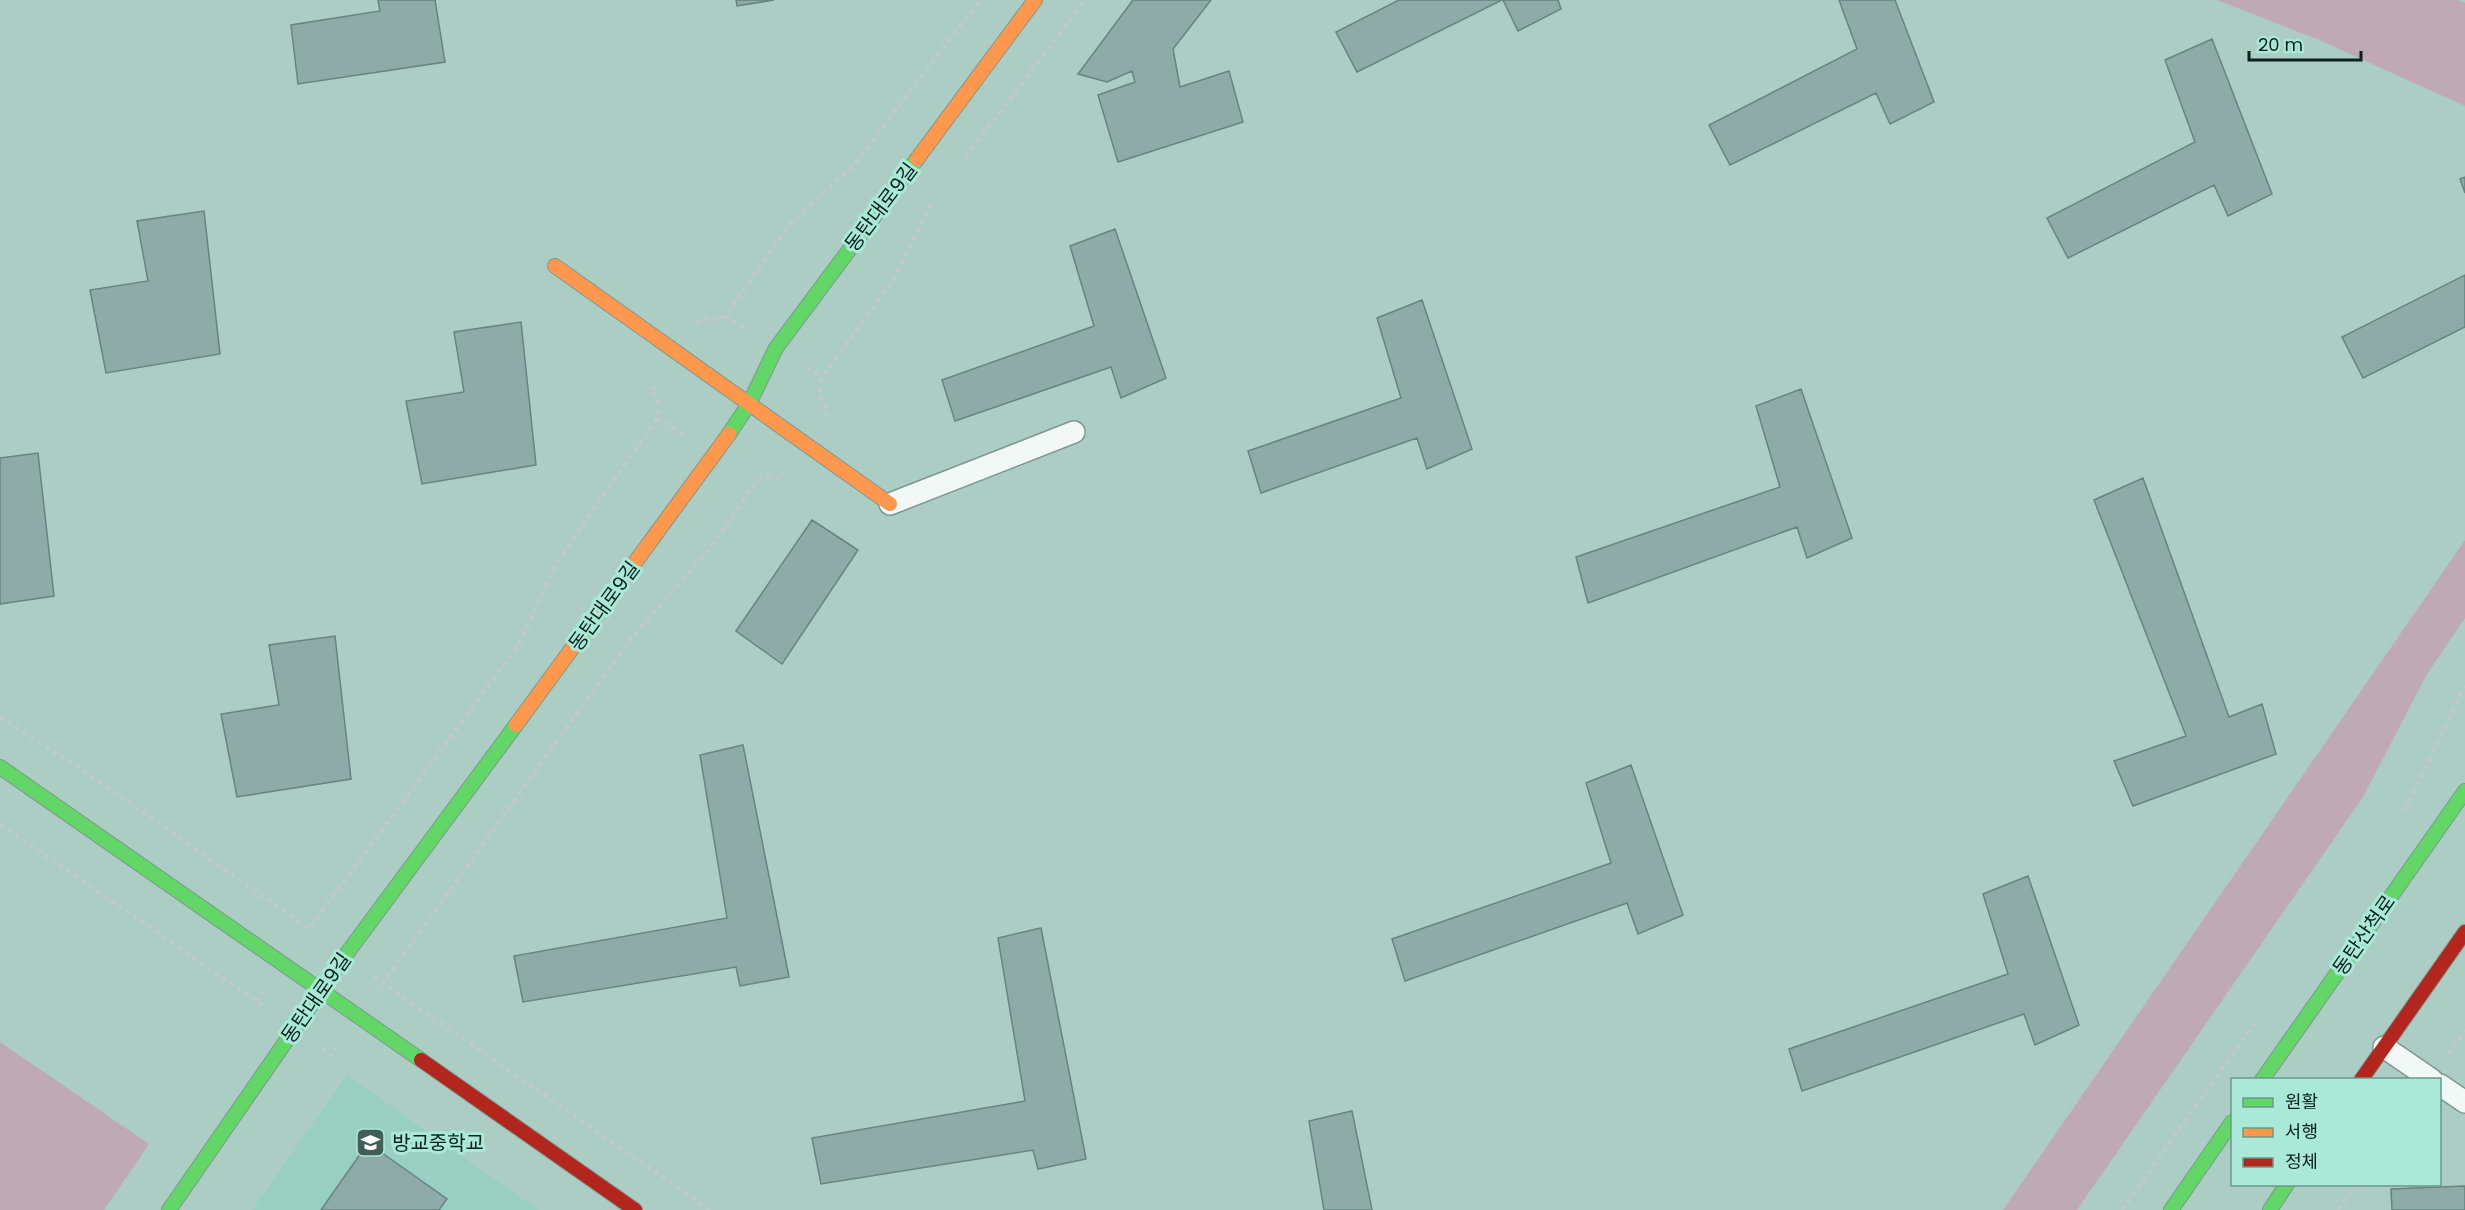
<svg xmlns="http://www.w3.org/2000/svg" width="2465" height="1210" font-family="Poppins,'Noto Sans KR',sans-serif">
  <rect width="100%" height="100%" fill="#abcdc4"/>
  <path fill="#98cfc0" d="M 347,1075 L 538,1210 L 252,1210 Z"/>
  <path fill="#bfaab4" d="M 2217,0 L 2458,0 L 2465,3 L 2465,106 L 2319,40 Z
    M 2465,540 L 2465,618 L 2427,674 L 2363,797 L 2077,1210 L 2003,1210 Z
    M 0,1042 L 149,1144 L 104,1210 L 0,1210 Z"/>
  <path fill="#8eaba7" stroke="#668480" stroke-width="1.5" d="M 378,0 L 435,0 L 445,62 L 298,84 L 291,25 L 380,11 Z
    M 736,0 L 774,0 L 737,6 Z
    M 1133,0 L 1211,0 L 1173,49 L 1180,87 L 1229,71 L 1243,122 L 1118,162 L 1098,95 L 1135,82 L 1132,71 L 1107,82 L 1078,74 Z
    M 1399,0 L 1502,0 L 1357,72 L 1336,32 Z
    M 1503,0 L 1558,0 L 1561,9 L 1518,31 Z
    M 1839,0 L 1895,0 L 1934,102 L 1890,124 L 1876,93 L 1730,165 L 1709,125 L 1857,49 Z
    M 2212,39 L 2272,194 L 2228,216 L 2214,185 L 2068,258 L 2047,218 L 2195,142 L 2165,60 Z
    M 2465,177 L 2465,193 L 2460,179 Z
    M 204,211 L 220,354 L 106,373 L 90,290 L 148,281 L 137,221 Z
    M 1115,229 L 1166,378 L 1121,398 L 1111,367 L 955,421 L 942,380 L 1094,326 L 1070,246 Z
    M 2465,275 L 2465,327 L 2363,378 L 2342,337 Z
    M 1422,300 L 1472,449 L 1427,469 L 1417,438 L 1261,493 L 1248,451 L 1401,398 L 1377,318 Z
    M 521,322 L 536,465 L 422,484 L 406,401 L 464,392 L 454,332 Z
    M 1801,389 L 1852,538 L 1807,558 L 1797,527 L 1588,603 L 1576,557 L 1780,487 L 1756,406 Z
    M 38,453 L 54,596 L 0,604 L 0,458 Z
    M 2143,478 L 2229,717 L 2262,704 L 2276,754 L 2133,806 L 2114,761 L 2186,736 L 2094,500 Z
    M 812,520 L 858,550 L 782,664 L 736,631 Z
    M 335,636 L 351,779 L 237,797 L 221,714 L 279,705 L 269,645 Z
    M 743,745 L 789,977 L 740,986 L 736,967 L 523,1002 L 514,956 L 727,918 L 700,755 Z
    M 1631,765 L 1683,915 L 1638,934 L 1627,903 L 1405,981 L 1392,939 L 1611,863 L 1586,783 Z
    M 2028,876 L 2079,1025 L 2035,1045 L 2024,1014 L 1802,1091 L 1789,1049 L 2008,974 L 1983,894 Z
    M 1041,928 L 1086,1159 L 1038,1169 L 1033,1150 L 821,1184 L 812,1138 L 1025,1101 L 998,938 Z
    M 1352,1111 L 1372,1210 L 1324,1210 L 1309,1121 Z
    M 368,1143 L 447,1199 L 439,1210 L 321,1210 Z
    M 2465,1186 L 2465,1210 L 2392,1210 L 2391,1189 Z"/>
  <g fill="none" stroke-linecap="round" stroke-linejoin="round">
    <defs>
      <path id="lane" d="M 890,504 L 1074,432
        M 2384,1047 L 2432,1080
        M 2440,1085 L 2465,1102"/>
      <path id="fast" d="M 729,434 L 749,404 L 776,348 L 917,159
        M 0,767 L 421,1060
        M 2262,1080 L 2465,791
        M 169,1210 L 345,956 L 516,725
        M 2171,1210 L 2232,1122
        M 2270,1210 L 2287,1184"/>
      <path id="slow" d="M 917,159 L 1035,0
        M 555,266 L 890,504
        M 516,725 L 729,434"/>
      <path id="jam" d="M 421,1060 L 635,1210
        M 2361,1080 L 2465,932"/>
    </defs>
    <use href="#lane" stroke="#7d9891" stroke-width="24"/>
    <use href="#fast" stroke="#7d9891" stroke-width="16"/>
    <use href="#slow" stroke="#7d9891" stroke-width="16"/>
    <use href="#jam" stroke="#7d9891" stroke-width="16"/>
    <path stroke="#c0cac7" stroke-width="4" stroke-dasharray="4.5 4.5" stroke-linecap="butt" d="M 966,157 L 1085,0
      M 725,316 L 747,330
      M 697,324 L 702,318 L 710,321 L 725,316 L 791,223 L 854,165 L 980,0
      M 807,367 L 822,377
      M 825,416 L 828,411 C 819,400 819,390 822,377 L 892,282 L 931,204
      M 657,418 L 687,436
      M 0,717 L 90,775 L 309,929 L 519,644 L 556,564 L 657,418 C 660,406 659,400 651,391 L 657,382
      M 2405,810 L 2465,686
      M 0,824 L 265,1007
      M 374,976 L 383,983 L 378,989
      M 257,1001 L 263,992
      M 322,1049 L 331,1056 L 337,1047
      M 2448,1054 L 2465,1031
      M 710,1210 L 383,983 L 630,640 L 707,552 L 757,481 L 771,477 L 781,479 L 784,473
      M 2122,1210 L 2257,1020
      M 2338,1210 L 2356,1184"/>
    <use href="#lane" stroke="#f2f8f6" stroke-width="21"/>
    <use href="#fast" stroke="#63d668" stroke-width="14"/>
    <use href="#slow" stroke="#ff974d" stroke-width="14"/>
    <use href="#jam" stroke="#b3261e" stroke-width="14"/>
  </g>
  <defs>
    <symbol id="school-square" viewBox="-11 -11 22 22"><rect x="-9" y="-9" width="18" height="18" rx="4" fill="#425e57" stroke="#aae8d7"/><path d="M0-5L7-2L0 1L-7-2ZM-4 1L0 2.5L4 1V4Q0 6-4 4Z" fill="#fff"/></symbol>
  </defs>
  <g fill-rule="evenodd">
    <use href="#school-square" x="354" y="1126" width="33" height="33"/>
  </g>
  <g text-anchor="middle" stroke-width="6" stroke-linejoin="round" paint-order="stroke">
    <g font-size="20" fill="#09221c" stroke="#aae8d7">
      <text transform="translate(881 207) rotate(-53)" y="7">동탄대로9길</text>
      <text transform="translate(604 606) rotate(-54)" y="7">동탄대로9길</text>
      <text transform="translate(2364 935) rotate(-55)" y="7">동탄산척로</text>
      <text transform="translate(316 998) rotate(-55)" y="7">동탄대로9길</text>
    </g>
    <g font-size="20" fill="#09221c" stroke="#aae8d7" text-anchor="start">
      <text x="392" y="1150">방교중학교</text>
    </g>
  </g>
  <rect x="2231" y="1078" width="210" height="108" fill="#aae8d7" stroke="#6a998c" stroke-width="1.5"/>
  <rect x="2243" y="1098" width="30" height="9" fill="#63d668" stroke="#6a998c" stroke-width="1.5"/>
  <text x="2285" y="1108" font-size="18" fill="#09221c">원활</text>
  <rect x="2243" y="1128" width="30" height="9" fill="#ff974d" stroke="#6a998c" stroke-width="1.5"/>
  <text x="2285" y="1138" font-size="18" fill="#09221c">서행</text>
  <rect x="2243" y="1158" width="30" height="9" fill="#b3261e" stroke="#6a998c" stroke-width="1.5"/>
  <text x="2285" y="1168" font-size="18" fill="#09221c">정체</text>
  <path d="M2249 51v9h112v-9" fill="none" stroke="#09221c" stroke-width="3"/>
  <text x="2258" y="51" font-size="18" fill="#09221c" stroke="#aae8d7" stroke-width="4.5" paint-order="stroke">20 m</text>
</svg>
